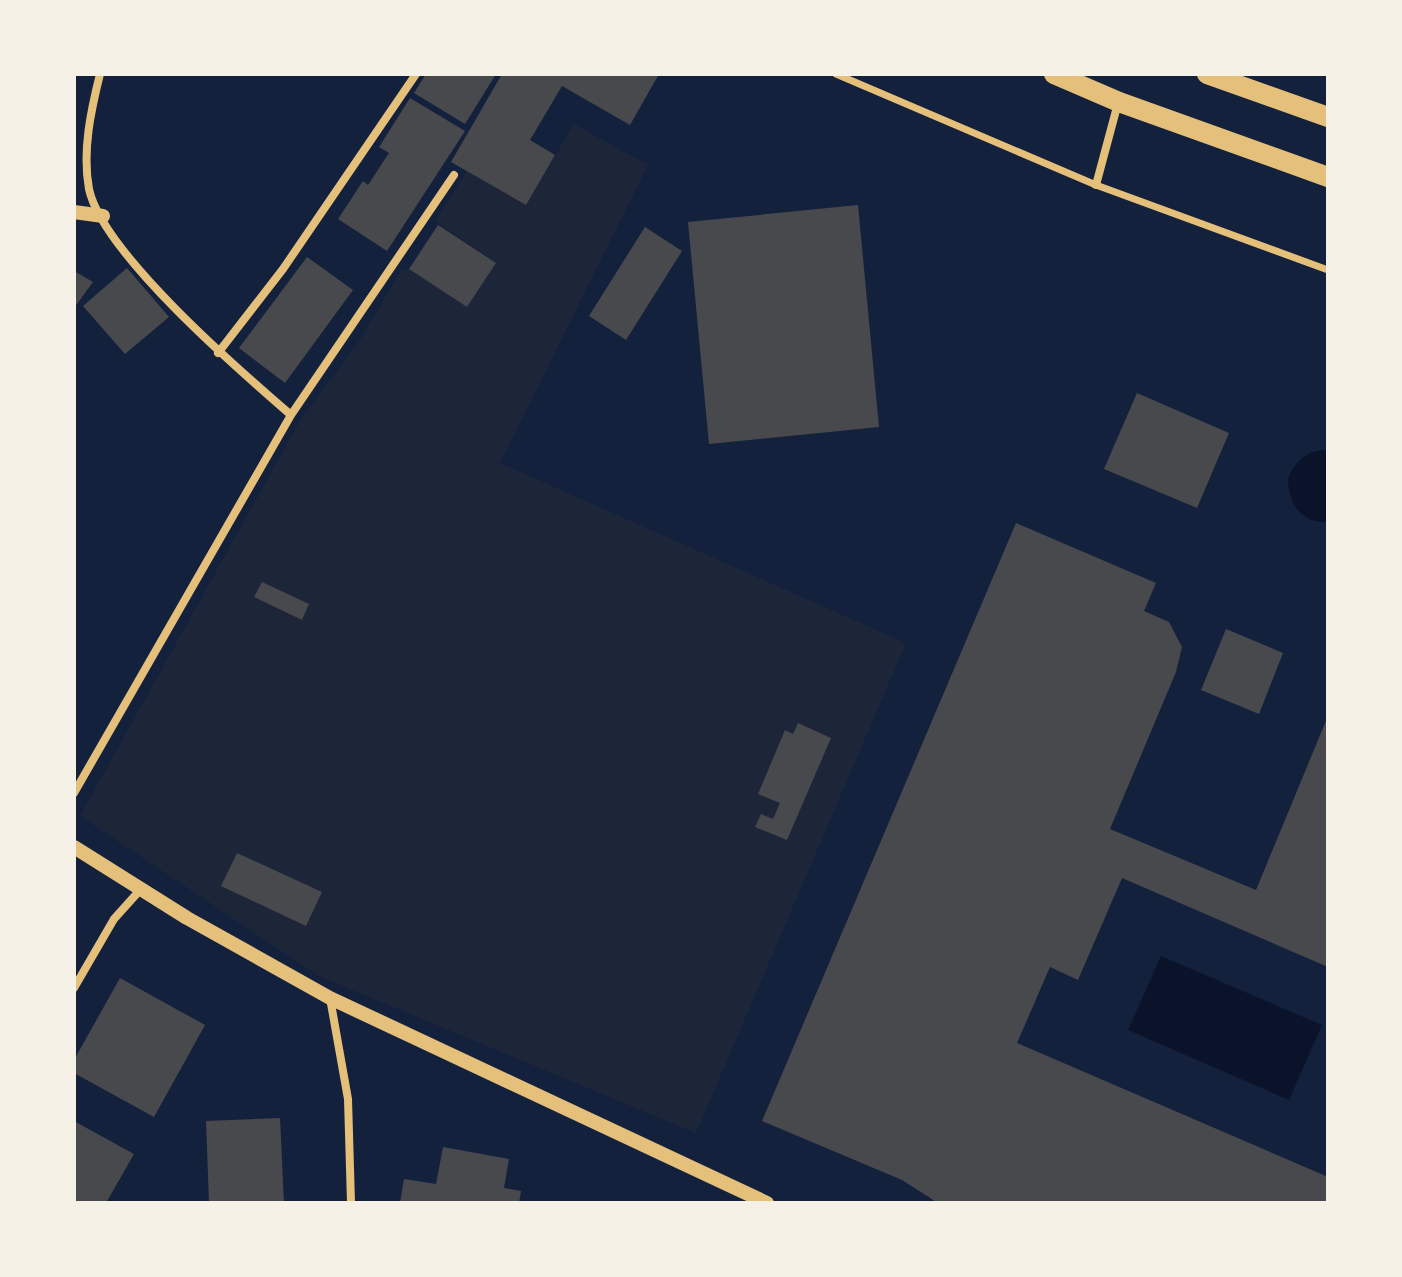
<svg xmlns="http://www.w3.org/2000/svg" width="1402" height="1277" font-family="'Fira Sans Condensed',sans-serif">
  <rect width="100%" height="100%" fill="#14213d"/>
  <path fill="#1d2539" d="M 574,124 L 648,165 L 500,463 L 906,643 L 696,1133 L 319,976 L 80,816 L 301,419 L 360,340 L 401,271 L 409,269 L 467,307 L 496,263 L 435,221 L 467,171 L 526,205 Z"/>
  <path fill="#0b132b" d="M 1328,450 L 1328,522 C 1301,524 1288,503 1288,479 C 1295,461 1308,449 1328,450 Z
    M 1161,956 L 1322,1025 L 1289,1100 L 1128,1030 Z"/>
  <path fill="#48494c" d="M 426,74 L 496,74 L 465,124 L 414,93 Z
    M 502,74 L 659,74 L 630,125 L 562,86 L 530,140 L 555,155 L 526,205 L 451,162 Z
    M 410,98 L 465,131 L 387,251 L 338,219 L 363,181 L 368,185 L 389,153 L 379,147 Z
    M 858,205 L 879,427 L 709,444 L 688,222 Z
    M 438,225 L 496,263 L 467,307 L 409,269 Z
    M 645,227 L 682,251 L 626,340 L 589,316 Z
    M 307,257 L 353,290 L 285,383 L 239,348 Z
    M 127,268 L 169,317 L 125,354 L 83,306 Z
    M 74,271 L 93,282 L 74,308 Z
    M 1137,393 L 1229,433 L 1197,508 L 1104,469 Z
    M 1016,523 L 1156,583 L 1144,611 L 1169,622 L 1182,647 L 1176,672 L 1110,829 L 1256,890 L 1328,716 L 1328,967 L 1122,878 L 1078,980 L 1050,967 L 1017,1043 L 1328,1177 L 1328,1203 L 938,1203 L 902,1180 L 762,1121 Z
    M 262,582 L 309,604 L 302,620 L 254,597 Z
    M 1226,629 L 1283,653 L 1259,714 L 1201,690 Z
    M 798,723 L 831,738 L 787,840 L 755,827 L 761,814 L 773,819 L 780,803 L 758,794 L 785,730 L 793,734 Z
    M 237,853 L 322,892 L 306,926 L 221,886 Z
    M 120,978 L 205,1025 L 154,1117 L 74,1073 L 74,1060 Z
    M 280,1118 L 284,1203 L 209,1203 L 206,1121 Z
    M 74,1121 L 134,1154 L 106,1203 L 74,1203 Z
    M 443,1147 L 509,1159 L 504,1188 L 521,1191 L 519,1203 L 400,1203 L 404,1179 L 436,1184 Z"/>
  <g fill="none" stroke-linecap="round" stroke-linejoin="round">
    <path stroke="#e5c07b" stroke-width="7" d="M 836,74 L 1096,185 L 1328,270"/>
    <path stroke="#e5c07b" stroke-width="8" d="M 100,74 C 91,110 82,151 89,189 C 102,252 240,371 291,415
      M 1096,185 L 1118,103
      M 218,353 L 283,269 L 416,74
      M 74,793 L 291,415 L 454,175
      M 74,988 L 114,919 L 141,889
      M 330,998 L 348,1099 L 351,1203"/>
    <path stroke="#e5c07b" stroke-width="14" d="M 74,212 L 103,216
      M 74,847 L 187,918 L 330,998 L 767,1203"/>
    <path stroke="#e5c07b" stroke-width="20" d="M 1054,74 L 1119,102 L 1328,177
      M 1207,74 L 1328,117"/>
  </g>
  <rect width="1402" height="1277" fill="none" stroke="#f6f1e7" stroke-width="152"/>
</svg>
